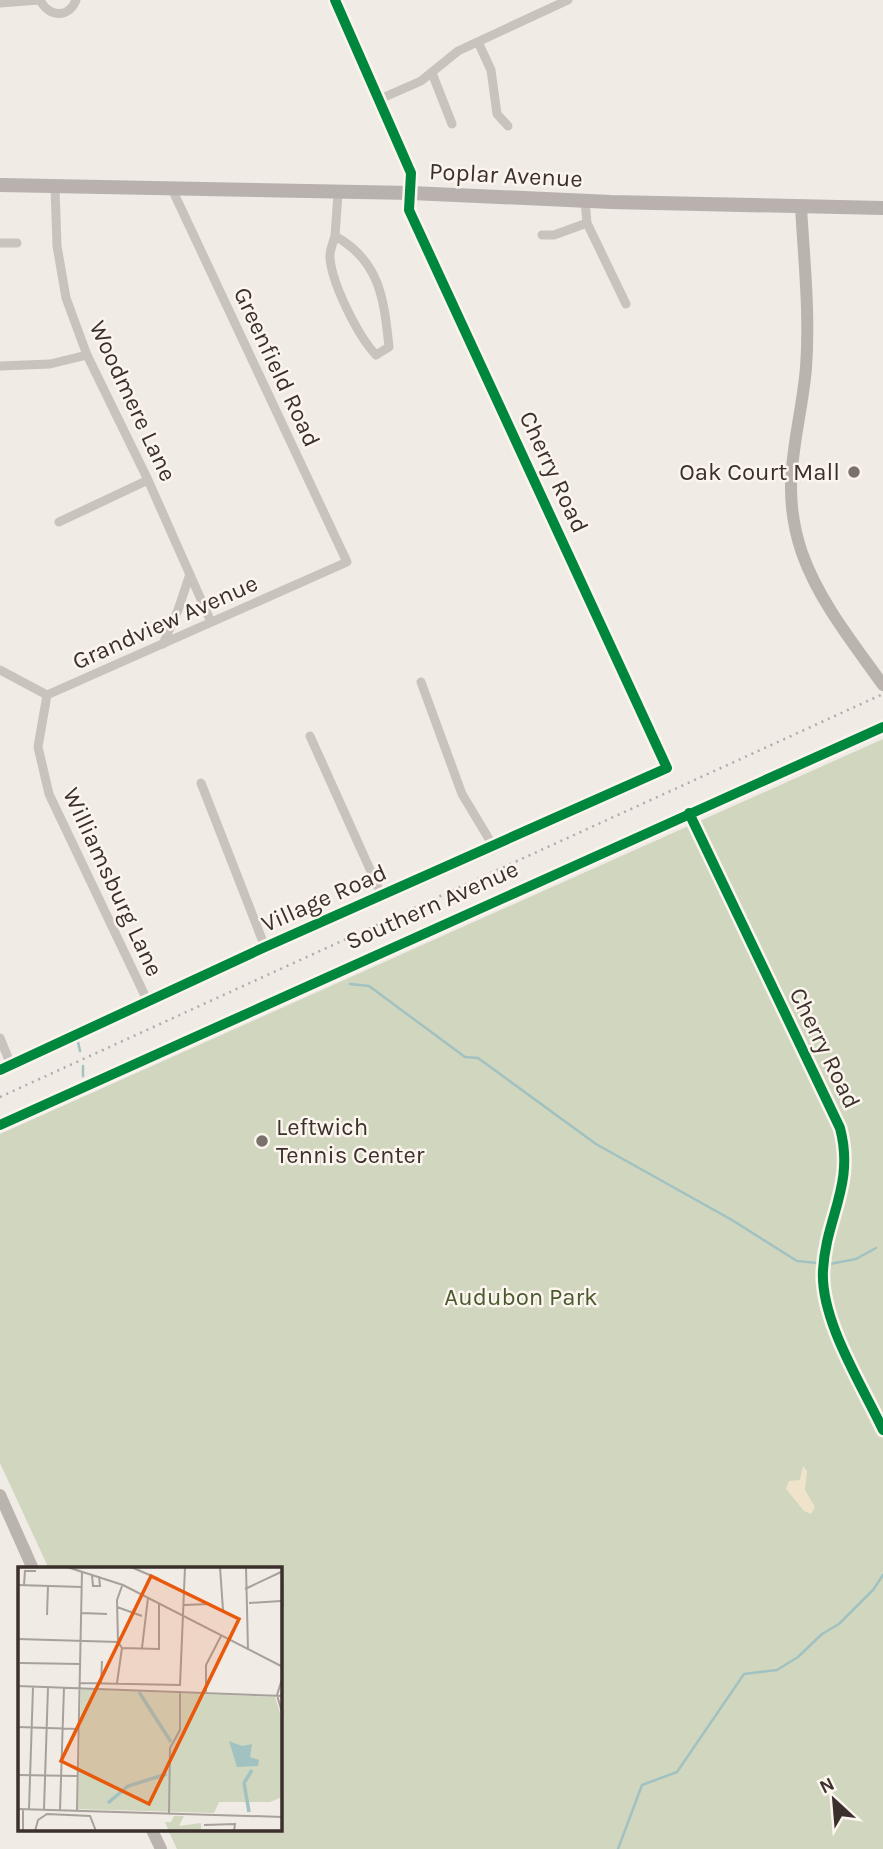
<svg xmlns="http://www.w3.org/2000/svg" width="883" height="1849" font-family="Karla,sans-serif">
  <rect width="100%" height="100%" fill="#f0ebe5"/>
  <path fill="#d1d6bf" d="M 883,739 L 883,1849 L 177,1849 L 168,1830 L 280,1830 L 280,1569 L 49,1569 L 0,1463 L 0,1134 Z"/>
  <path fill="#efe3cc" d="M 803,1466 L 807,1471 L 805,1490 L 815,1507 L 811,1514 L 804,1511 L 786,1489 L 789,1481 L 800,1480 Z"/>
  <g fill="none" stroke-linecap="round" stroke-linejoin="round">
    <path stroke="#a1c2c1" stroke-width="2.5" d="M 350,984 L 369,986 L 465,1057 L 478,1058 L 596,1144 L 732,1220 L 797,1261 L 817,1263
      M 78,1042 L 80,1051
      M 83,1066 L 83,1076
      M 830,1264 L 856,1259 L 876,1248
      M 618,1849 L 642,1785 L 677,1772 L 744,1674 L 777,1670 L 798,1657 L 822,1634 L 839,1624 L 873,1590 L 883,1575"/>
    <path stroke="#c9c3be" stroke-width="9" d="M 40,0 C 48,16 68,20 76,0
      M 0,3 L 39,0
      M 478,42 L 491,70 L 497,114 L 508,126
      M 432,73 L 452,124
      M 380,99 L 421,81 L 458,51 L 568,0
      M 55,187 L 57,246 L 66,298 L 87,355 L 148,480 L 211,622
      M 585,201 L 587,223 L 626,304
      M 542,235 L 554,235 L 587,223
      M 335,236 C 380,261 384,299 389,347 L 376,355 C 358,336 332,284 330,258 C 329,252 333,243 335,236 Z
      M 335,236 L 338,193
      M 0,243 L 17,243
      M 0,366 L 50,364 L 87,355
      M 59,522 L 148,480
      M 163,644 L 178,610 L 190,574
      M 0,670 L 47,695 L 347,562 L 171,187
      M 421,682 L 462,794 L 492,844
      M 47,695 L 38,747 L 49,794 L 148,1002
      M 310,736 L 382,896
      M 201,783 L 265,947
      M 689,813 L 840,1128 C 855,1185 826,1217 823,1270 C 820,1320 862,1385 883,1430
      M 0,1038 L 11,1065
      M 0,1070 L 265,947 L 667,768 L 409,210 L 411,173 L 335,0"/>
    <path stroke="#bab3ae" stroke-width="12" d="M 801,207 C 804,260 810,314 806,368 C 800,435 778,483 802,553 C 819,601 853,643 883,685
      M 0,1125 L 883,727
      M 0,1495 L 33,1569
      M 152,1830 L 161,1849"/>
    <path stroke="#b8b1ad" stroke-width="14" d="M 0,185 L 411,193 L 611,202 L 883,208"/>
    <path stroke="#b1aca8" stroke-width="2.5" stroke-dasharray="2 5" stroke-linecap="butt" d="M 0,1097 L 883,694"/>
    <defs>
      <path id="cycleway" d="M 689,813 L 840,1128 C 855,1185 826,1217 823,1270 C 820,1320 862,1385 883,1430
        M 0,1070 L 265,947 L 667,768 L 409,210 L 411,173 L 335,0
        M 0,1125 L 883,727"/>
    </defs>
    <use href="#cycleway" stroke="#fbf5ee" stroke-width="15"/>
    <use href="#cycleway" stroke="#00873e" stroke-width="10"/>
  </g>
  <g fill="#7a716c" stroke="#fbf5ee" stroke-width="2.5">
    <circle cx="854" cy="472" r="7"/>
    <circle cx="262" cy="1141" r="7"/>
  </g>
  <g text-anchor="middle" stroke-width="5" stroke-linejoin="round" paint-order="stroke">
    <g font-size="24" fill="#3b302b" stroke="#fbf5ee">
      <text transform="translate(506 175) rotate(3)" y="8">Poplar Avenue</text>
      <text transform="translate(277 367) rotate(65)" y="8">Greenfield Road</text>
      <text transform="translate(133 401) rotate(65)" y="8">Woodmere Lane</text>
      <text transform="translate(554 472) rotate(65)" y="8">Cherry Road</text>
      <text transform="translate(165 622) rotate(-24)" y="8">Grandview Avenue</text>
      <text transform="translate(113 882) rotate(65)" y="8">Williamsburg Lane</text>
      <text transform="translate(324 898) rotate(-24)" y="8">Village Road</text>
      <text transform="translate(432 905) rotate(-24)" y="8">Southern Avenue</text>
      <text transform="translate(825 1048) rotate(64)" y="8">Cherry Road</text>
    </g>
    <g font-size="24" fill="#3b302b" stroke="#fbf5ee" text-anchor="end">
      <text x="840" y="480">Oak Court Mall</text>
      <text x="276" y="1135" text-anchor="start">Leftwich<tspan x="276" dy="28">Tennis Center</tspan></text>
    </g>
    <g font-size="24" fill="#4a5a2e" stroke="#fbf5ee">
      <text x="521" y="1305">Audubon Park</text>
    </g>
  </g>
  <g transform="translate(18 1567)">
    <rect width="264" height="264" fill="#f0ebe5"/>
    <path d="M 63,122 L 257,130 L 264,152 L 264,230 L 252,235 L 201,235 L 196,246 L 60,242 ZM 156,249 L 166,249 L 161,259 L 183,256 L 183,264 L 142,264 L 150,262 L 147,255 L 153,255 Z" fill="#d1d6bf"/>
    <path d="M 211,174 L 224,179 L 234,177 L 232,190 L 241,193 L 240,199 L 219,200 Z" fill="#a1c2c1"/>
    <path fill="none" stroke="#a1c2c1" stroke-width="3.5" d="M 121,125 L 153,175M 90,236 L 110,219 L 149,207M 231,245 L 226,216 L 234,203"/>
    <path fill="none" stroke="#a8a09b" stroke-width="2" d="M 49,0 L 105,18 L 265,100M 113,0 L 141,12 L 137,11M 202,0 L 205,43M 228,0 L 230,83M 264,0 L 265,40M 74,8 L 75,19 L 82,19 L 81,9M 0,18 L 64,20M 6,18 L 7,4 L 18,4M 227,22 L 263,5M 231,36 L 263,34M 166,38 L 191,37M 99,40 L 124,49M 64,46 L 89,47M 29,48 L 30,19M 0,72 L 100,75 L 104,81 L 141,82 L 141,37M 100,75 L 99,33 L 104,19M 124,81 L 130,31M 2,96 L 62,97M 265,109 L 259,128 L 265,149M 62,116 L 162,118 L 167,0M 83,116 L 84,94M 99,116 L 104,81M 0,119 L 265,129M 188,125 L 188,98 L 203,69M 0,160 L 60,162M 0,208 L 59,209M 0,242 L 265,250M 11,242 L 15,120M 26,242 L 30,120M 42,243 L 46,120M 59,243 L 64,4M 151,246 L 152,181 L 162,163 L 162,124M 186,258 L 217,257 L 216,264M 5,264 L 5,242M 17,264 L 20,253 L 29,247 L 72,249 L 78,264"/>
    <path fill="#e8590c" fill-opacity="0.15" stroke="#e8590c" stroke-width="3.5" d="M 133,9 L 221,52 L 131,237 L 43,194 Z"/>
    <rect width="264" height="264" fill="none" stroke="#3b302b" stroke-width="3.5"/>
  </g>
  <g transform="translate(834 1800) rotate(334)" stroke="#fbf5ee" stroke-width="5" paint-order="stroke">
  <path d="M0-5L12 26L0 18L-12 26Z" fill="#3b302b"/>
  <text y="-10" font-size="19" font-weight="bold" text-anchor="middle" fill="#3b302b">N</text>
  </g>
</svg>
